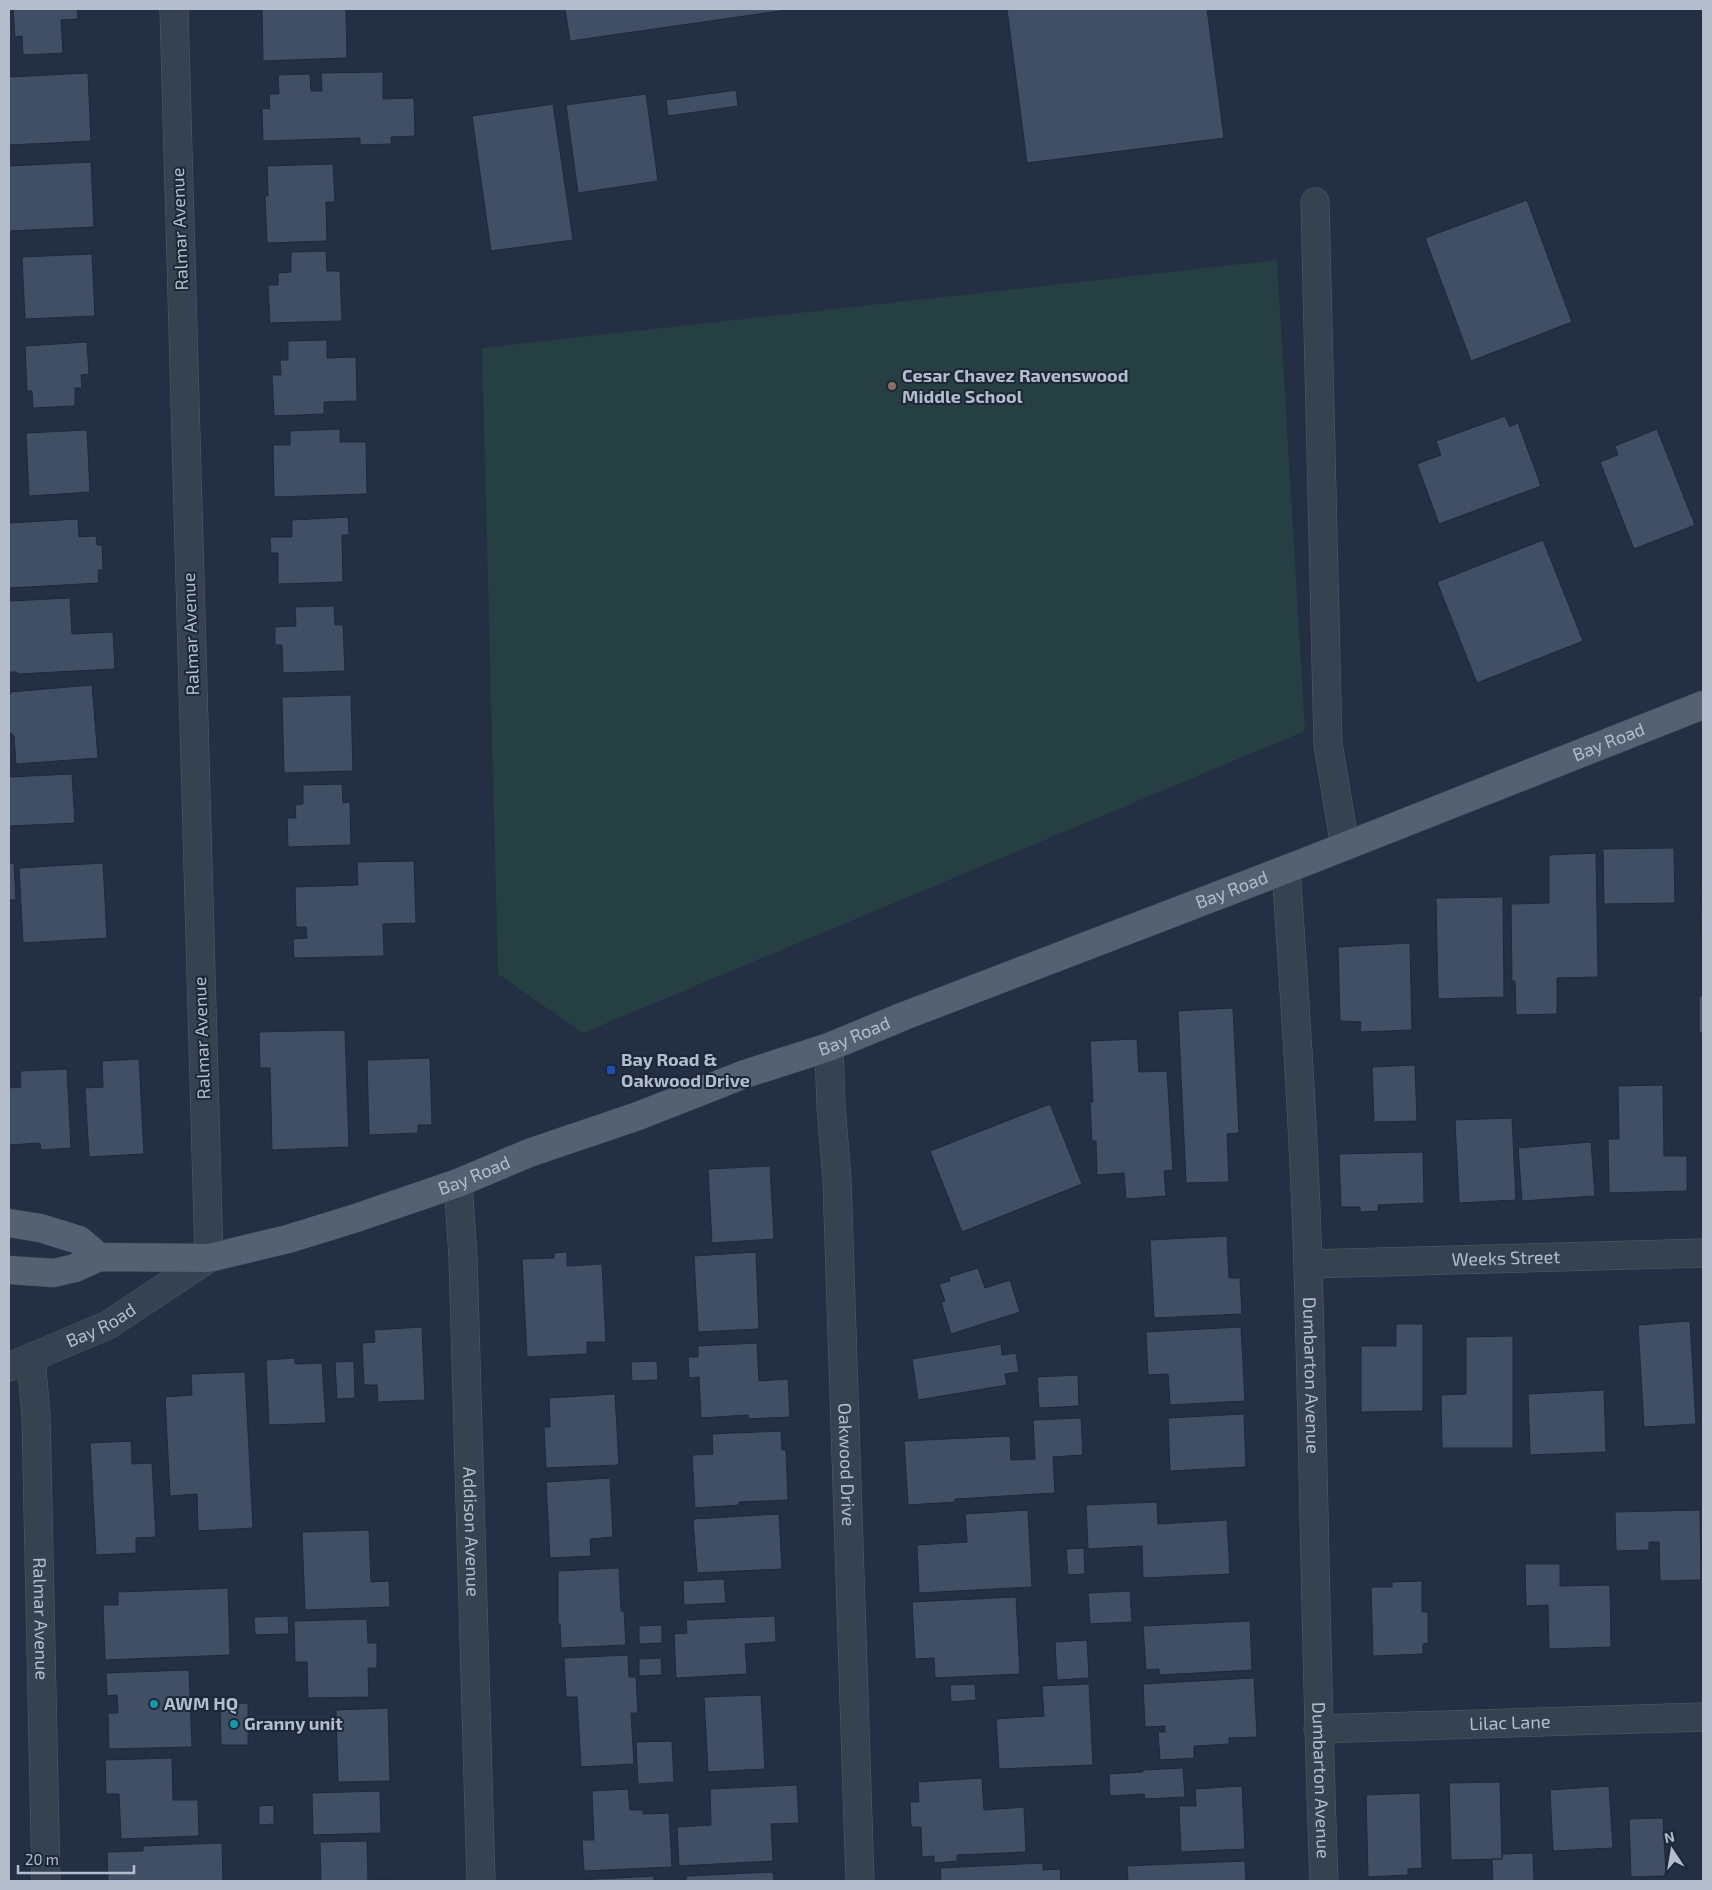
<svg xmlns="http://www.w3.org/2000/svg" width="1712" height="1890" font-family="'Exo 2',sans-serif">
  <rect width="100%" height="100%" fill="#232f42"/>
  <path fill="#253f43" d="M 1277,260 L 1305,731 L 583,1033 L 498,974 L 482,348 Z"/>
  <path fill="#414f64" stroke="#1e2938" d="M 13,9 L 77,9 L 78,19 L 61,20 L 63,53 L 23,55 L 22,36 L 15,37 Z
    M 262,9 L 346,9 L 347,58 L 263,61 Z
    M 565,9 L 794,9 L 570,41 Z
    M 1007,9 L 1207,9 L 1224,138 L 1027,163 Z
    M 383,72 L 383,99 L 414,98 L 415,136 L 391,137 L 391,144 L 360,145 L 360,138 L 263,141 L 262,108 L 270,109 L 269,94 L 279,94 L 278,75 L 310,74 L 311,91 L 322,91 L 321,73 Z
    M 88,73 L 91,141 L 9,145 L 9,77 Z
    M 736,90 L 738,106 L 668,116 L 666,100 Z
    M 646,94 L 658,181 L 578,193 L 566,105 Z
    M 553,104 L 573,240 L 491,251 L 472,116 Z
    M 91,162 L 94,227 L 9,231 L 9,166 Z
    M 333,164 L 335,202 L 326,202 L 327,241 L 267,243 L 265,196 L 268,196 L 267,166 Z
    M 1527,200 L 1572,322 L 1471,361 L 1425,238 Z
    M 326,251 L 327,271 L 340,271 L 342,321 L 270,323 L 268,285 L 278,285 L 278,273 L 291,272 L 291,252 Z
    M 92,254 L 95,316 L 25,319 L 22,257 Z
    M 327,340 L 327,358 L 356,357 L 357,401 L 324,402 L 324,414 L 274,416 L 272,375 L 281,375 L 280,360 L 288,360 L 288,341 Z
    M 87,342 L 89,374 L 81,375 L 82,388 L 75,388 L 75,406 L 33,408 L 32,391 L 27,391 L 25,346 Z
    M 1505,416 L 1510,427 L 1518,423 L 1541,486 L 1439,524 L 1417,464 L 1441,455 L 1436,441 Z
    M 340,429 L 340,442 L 366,442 L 367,494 L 274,497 L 273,445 L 290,445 L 290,431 Z
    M 1657,429 L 1695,525 L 1634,549 L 1600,462 L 1618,455 L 1615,446 Z
    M 87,430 L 90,492 L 29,496 L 26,433 Z
    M 348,517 L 349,535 L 342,535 L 343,582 L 278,584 L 278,553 L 271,553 L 270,537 L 292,537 L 292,520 Z
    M 78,519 L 79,537 L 96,536 L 97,545 L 102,545 L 103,570 L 98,570 L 99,583 L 9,588 L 9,523 Z
    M 1543,540 L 1583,641 L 1477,683 L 1437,582 Z
    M 70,598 L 72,634 L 113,632 L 115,669 L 17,674 L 17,672 L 9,672 L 9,601 Z
    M 334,606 L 335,625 L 343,625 L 345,671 L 283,673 L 282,645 L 275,645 L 275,627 L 296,626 L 295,607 Z
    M 92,685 L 98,758 L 16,764 L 14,736 L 9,732 L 9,694 L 11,694 L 10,692 Z
    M 351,695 L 353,771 L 284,773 L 282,697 Z
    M 72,774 L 75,823 L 9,826 L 9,777 Z
    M 342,784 L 343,803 L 350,802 L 351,845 L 288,847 L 287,818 L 296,818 L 295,805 L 303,804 L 303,785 Z
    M 1674,848 L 1675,903 L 1604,904 L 1603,849 Z
    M 1596,853 L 1598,977 L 1557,978 L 1557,1014 L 1516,1015 L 1515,981 L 1512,981 L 1511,904 L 1549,903 L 1549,855 Z
    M 414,861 L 416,923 L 383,924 L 384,956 L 294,958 L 293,939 L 307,938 L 306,927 L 296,927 L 295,887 L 358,885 L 357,862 Z
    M 9,863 L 14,863 L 16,900 L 9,900 Z
    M 103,863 L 107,938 L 23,943 L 19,868 Z
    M 1701,880 L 1703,880 L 1702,953 L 1701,915 L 1703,915 Z
    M 1503,897 L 1504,997 L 1438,999 L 1436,898 Z
    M 1410,943 L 1412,1030 L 1360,1032 L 1361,1022 L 1340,1021 L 1338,947 Z
    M 1699,996 L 1703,996 L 1703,1033 L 1699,1033 Z
    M 1233,1008 L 1239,1133 L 1227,1134 L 1229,1182 L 1186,1183 L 1178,1011 Z
    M 345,1030 L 349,1147 L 272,1150 L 270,1068 L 260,1068 L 259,1032 Z
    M 1137,1039 L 1139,1072 L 1167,1071 L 1173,1170 L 1164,1171 L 1166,1196 L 1126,1199 L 1124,1173 L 1097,1175 L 1096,1141 L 1092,1141 L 1090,1102 L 1093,1102 L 1090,1041 Z
    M 430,1058 L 432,1125 L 418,1125 L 418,1133 L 369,1135 L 367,1060 Z
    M 139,1059 L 144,1154 L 89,1157 L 85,1088 L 103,1087 L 102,1061 Z
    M 1415,1065 L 1417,1121 L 1374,1122 L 1372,1067 Z
    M 67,1069 L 71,1148 L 41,1150 L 40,1143 L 9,1145 L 9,1088 L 21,1087 L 20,1071 Z
    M 1663,1085 L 1664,1156 L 1687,1156 L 1687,1191 L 1609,1193 L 1608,1139 L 1619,1139 L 1618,1086 Z
    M 1050,1104 L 1082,1184 L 962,1232 L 930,1151 Z
    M 1512,1118 L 1516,1200 L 1459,1203 L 1455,1120 Z
    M 1591,1142 L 1595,1196 L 1522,1201 L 1518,1148 Z
    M 1423,1152 L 1424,1203 L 1378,1205 L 1378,1211 L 1360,1212 L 1360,1207 L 1341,1207 L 1339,1154 Z
    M 770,1166 L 774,1239 L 712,1243 L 708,1169 Z
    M 1227,1236 L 1229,1278 L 1240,1278 L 1242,1314 L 1154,1318 L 1150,1240 Z
    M 567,1252 L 567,1266 L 602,1264 L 606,1342 L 587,1342 L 587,1354 L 527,1357 L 522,1259 L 554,1258 L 554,1253 Z
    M 756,1252 L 759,1329 L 698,1332 L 694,1256 Z
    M 978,1268 L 985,1288 L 1010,1280 L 1020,1312 L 951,1334 L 941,1302 L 945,1301 L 939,1284 L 950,1281 L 949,1277 Z
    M 1690,1321 L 1696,1424 L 1644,1427 L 1638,1325 Z
    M 1396,1324 L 1423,1324 L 1423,1411 L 1361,1412 L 1361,1346 L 1396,1346 Z
    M 422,1327 L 425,1400 L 378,1402 L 377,1385 L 364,1385 L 362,1343 L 375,1342 L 374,1330 Z
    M 1241,1327 L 1245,1401 L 1170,1405 L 1168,1374 L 1148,1375 L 1146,1332 Z
    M 1513,1336 L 1513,1448 L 1442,1448 L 1441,1395 L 1466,1394 L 1466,1337 Z
    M 757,1343 L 759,1381 L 788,1379 L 790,1417 L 749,1419 L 748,1415 L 701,1418 L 699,1377 L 689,1378 L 688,1357 L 698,1357 L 698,1346 Z
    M 1001,1344 L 1002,1355 L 1016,1353 L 1019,1372 L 1005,1374 L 1007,1385 L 918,1400 L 912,1359 Z
    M 295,1358 L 295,1364 L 322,1363 L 326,1423 L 269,1425 L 266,1360 Z
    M 354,1361 L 355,1398 L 337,1399 L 335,1362 Z
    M 657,1361 L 658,1380 L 632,1381 L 631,1362 Z
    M 245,1372 L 253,1528 L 198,1531 L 197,1494 L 170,1496 L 165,1397 L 192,1395 L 191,1374 Z
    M 1078,1375 L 1079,1406 L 1039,1408 L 1037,1377 Z
    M 1604,1390 L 1606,1452 L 1530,1455 L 1528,1394 Z
    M 615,1394 L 619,1465 L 546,1468 L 544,1427 L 550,1427 L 549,1398 Z
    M 1244,1414 L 1246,1467 L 1170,1471 L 1168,1418 Z
    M 1081,1418 L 1083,1455 L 1053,1457 L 1055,1493 L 955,1499 L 955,1502 L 908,1505 L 904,1441 L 1010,1436 L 1011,1460 L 1035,1459 L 1033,1420 Z
    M 781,1431 L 782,1450 L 786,1450 L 788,1500 L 739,1502 L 739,1505 L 695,1508 L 692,1455 L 713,1454 L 712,1434 Z
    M 131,1441 L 132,1464 L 152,1463 L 156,1537 L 136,1538 L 136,1553 L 96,1555 L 90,1443 Z
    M 610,1478 L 613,1537 L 590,1539 L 591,1556 L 550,1558 L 546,1482 Z
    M 1157,1502 L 1158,1524 L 1227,1520 L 1230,1574 L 1143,1578 L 1142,1546 L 1088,1549 L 1086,1505 Z
    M 1028,1510 L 1032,1587 L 919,1593 L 917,1545 L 967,1542 L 965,1514 Z
    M 1700,1510 L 1701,1580 L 1660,1581 L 1659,1542 L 1649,1542 L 1649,1550 L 1616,1551 L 1615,1512 Z
    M 779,1514 L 782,1569 L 697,1573 L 693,1519 Z
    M 369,1530 L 371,1582 L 389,1581 L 390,1607 L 305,1610 L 302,1532 Z
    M 1084,1548 L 1085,1574 L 1068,1575 L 1066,1549 Z
    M 1525,1564 L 1560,1564 L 1560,1586 L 1610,1585 L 1611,1647 L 1549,1649 L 1548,1605 L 1526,1606 Z
    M 619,1568 L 621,1611 L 624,1611 L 626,1645 L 561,1648 L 560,1624 L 558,1624 L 558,1571 Z
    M 724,1579 L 726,1603 L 684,1605 L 683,1581 Z
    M 1422,1581 L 1422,1612 L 1428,1612 L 1428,1643 L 1423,1644 L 1423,1654 L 1373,1656 L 1371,1587 L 1392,1587 L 1392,1582 Z
    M 228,1588 L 230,1655 L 105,1660 L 103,1605 L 118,1605 L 118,1592 Z
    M 1130,1591 L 1132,1622 L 1090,1624 L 1088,1593 Z
    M 1016,1597 L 1020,1674 L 935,1678 L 934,1658 L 915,1659 L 912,1602 Z
    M 288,1616 L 289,1634 L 255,1635 L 254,1617 Z
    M 775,1616 L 776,1642 L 745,1644 L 747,1674 L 676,1678 L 674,1634 L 687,1633 L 686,1620 Z
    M 367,1619 L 368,1643 L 377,1643 L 377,1668 L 368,1668 L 369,1697 L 308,1698 L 307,1662 L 295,1662 L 294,1621 Z
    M 1250,1621 L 1252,1670 L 1159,1675 L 1159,1669 L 1146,1670 L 1143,1626 Z
    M 662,1625 L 662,1643 L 639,1644 L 639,1626 Z
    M 1087,1640 L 1089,1678 L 1057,1680 L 1055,1642 Z
    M 628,1655 L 629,1677 L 636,1677 L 638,1713 L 631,1713 L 634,1764 L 581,1767 L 577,1697 L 566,1697 L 564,1658 Z
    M 661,1658 L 662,1675 L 639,1676 L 639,1659 Z
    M 189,1670 L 192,1747 L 109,1749 L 108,1713 L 118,1713 L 117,1695 L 107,1696 L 106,1673 Z
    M 1254,1678 L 1257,1737 L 1229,1738 L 1229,1744 L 1194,1746 L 1194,1758 L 1160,1760 L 1158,1732 L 1165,1732 L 1165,1726 L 1145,1727 L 1143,1684 Z
    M 975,1684 L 976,1700 L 951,1702 L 950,1685 Z
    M 1089,1684 L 1093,1765 L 999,1769 L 996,1719 L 1044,1716 L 1042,1686 Z
    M 761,1695 L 765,1769 L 708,1772 L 704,1697 Z
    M 248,1703 L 248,1745 L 221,1745 L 220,1704 Z
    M 388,1708 L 390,1781 L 338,1782 L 336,1710 Z
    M 672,1741 L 674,1782 L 638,1784 L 636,1742 Z
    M 172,1758 L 173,1800 L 198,1800 L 199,1836 L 121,1839 L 119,1794 L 106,1794 L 105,1760 Z
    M 1183,1768 L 1185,1797 L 1145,1799 L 1144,1794 L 1110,1796 L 1109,1774 L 1143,1772 L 1143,1770 Z
    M 982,1778 L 984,1810 L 1024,1807 L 1026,1852 L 957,1855 L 957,1861 L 934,1863 L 934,1856 L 922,1857 L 921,1827 L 911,1827 L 910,1802 L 919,1802 L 918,1782 Z
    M 1500,1782 L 1502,1859 L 1451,1860 L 1449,1783 Z
    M 797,1785 L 799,1823 L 771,1824 L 773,1861 L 679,1866 L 677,1827 L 711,1825 L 710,1789 Z
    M 1242,1786 L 1245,1849 L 1181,1852 L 1179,1806 L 1196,1806 L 1195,1789 Z
    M 1609,1786 L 1613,1848 L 1553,1851 L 1550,1790 Z
    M 628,1789 L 630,1810 L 643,1810 L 643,1814 L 669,1813 L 672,1867 L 584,1871 L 582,1840 L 594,1840 L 592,1791 Z
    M 380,1791 L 381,1833 L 313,1835 L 312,1793 Z
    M 1420,1793 L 1422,1868 L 1408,1869 L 1408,1875 L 1368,1877 L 1366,1795 Z
    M 274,1805 L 274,1824 L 259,1825 L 259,1806 Z
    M 1663,1818 L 1666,1876 L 1631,1877 L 1629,1819 Z
    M 367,1841 L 368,1880 L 398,1879 L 398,1881 L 321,1881 L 320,1842 Z
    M 222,1843 L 223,1881 L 108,1881 L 107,1852 L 143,1851 L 143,1846 Z
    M 1533,1853 L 1534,1881 L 1493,1881 L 1492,1859 L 1502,1859 L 1502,1854 Z
    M 1245,1861 L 1246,1881 L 1128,1881 L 1127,1866 Z
    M 1043,1863 L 1043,1870 L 1060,1869 L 1061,1881 L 941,1881 L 940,1868 Z
    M 773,1872 L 774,1881 L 686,1881 L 686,1876 Z
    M 654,1876 L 654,1881 L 560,1881 Z"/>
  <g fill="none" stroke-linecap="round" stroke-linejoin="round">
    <defs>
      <g id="minor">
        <path d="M 1315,202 L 1328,744 L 1345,846"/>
        <path id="s1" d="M 1286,870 C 1295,1001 1304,1134 1308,1266 C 1314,1471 1316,1676 1324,1881"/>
        <path id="s2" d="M 829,1047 L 831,1106 L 837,1180 L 860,1881"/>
        <path id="s3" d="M 458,1183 L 463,1257 L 481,1881"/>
        <path id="s4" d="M 1308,1264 L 1703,1253"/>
        <path id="s5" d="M 31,1358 L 36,1415 L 46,1881"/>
        <path id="s6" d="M 9,1367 L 108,1325 L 209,1258 L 174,9"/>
        <path id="s7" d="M 1318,1729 L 1703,1717"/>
      </g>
      <g id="major">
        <path d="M 9,1223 L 40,1228 L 79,1240 L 99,1257"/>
        <path id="s8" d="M 9,1270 L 54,1273 L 75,1268 L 99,1257 L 209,1258 L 288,1239 L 356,1218 L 458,1183 L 529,1153 L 638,1116 L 745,1074 L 829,1047 L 904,1016 L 1305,862 L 1703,705"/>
      </g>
    </defs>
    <use href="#minor" stroke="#525d6c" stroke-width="29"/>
    <use href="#major" stroke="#414b5a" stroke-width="29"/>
    <use href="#minor" stroke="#374251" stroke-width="28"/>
    <use href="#major" stroke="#556171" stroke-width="28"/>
  </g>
  <circle fill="#8d6e63" stroke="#1c2737" stroke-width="2" cx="892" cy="386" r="5"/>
  <rect fill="#1a4fb4" stroke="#1c2737" stroke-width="2" x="606" y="1065" width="10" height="10" rx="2.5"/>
  <g fill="#0f9aa8" stroke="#1c2737" stroke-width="2">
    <circle cx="154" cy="1704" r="5"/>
    <circle cx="234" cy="1724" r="5"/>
  </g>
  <g text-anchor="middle" stroke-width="4" stroke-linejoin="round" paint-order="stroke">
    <g font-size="18" fill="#b4bdcc" stroke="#1c2737">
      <text transform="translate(180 229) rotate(-92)" y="6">Ralmar Avenue</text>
      <text transform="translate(191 634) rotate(-92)" y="6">Ralmar Avenue</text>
      <text dy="6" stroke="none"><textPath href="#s8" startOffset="1696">Bay Road</textPath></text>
      <text dy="6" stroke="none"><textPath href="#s8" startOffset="1291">Bay Road</textPath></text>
      <text dy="6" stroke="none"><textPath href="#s8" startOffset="886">Bay Road</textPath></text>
      <text transform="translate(202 1038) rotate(-92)" y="6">Ralmar Avenue</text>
      <text dy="6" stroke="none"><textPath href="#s8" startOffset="481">Bay Road</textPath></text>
      <text dy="6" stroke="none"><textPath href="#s4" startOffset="198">Weeks Street</textPath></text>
      <text dy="6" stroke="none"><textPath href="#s6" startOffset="101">Bay Road</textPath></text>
      <text dy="6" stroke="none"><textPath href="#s1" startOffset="506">Dumbarton Avenue</textPath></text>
      <text dy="6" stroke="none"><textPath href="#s2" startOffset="418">Oakwood Drive</textPath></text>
      <text dy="6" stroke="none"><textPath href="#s3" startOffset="349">Addison Avenue</textPath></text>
      <text dy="6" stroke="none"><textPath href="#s5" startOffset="261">Ralmar Avenue</textPath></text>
      <text dy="6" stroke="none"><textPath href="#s7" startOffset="192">Lilac Lane</textPath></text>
      <text dy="6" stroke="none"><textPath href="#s1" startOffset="911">Dumbarton Avenue</textPath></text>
    </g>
    <g font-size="18" font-weight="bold" fill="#b4bdcc" stroke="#1c2737" text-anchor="start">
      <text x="902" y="382">Cesar Chavez Ravenswood<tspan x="902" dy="21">Middle School</tspan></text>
      <text x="621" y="1066">Bay Road &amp;<tspan x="621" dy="21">Oakwood Drive</tspan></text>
      <text x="164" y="1710">AWM HQ</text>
      <text x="244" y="1730">Granny unit</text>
    </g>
  </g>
  <rect width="1712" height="1890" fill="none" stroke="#b4bdcc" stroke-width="20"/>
  <g transform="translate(1672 1850) rotate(348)" stroke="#1c2737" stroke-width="4" paint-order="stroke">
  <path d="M0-4L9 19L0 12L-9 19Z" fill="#b4bdcc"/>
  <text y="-8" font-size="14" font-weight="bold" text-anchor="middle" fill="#b4bdcc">N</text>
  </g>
  <path d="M18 1865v8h116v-8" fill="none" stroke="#b4bdcc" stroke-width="2.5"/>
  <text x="25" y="1865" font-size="15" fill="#b4bdcc" stroke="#1c2737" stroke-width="4" paint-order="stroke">20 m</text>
</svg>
